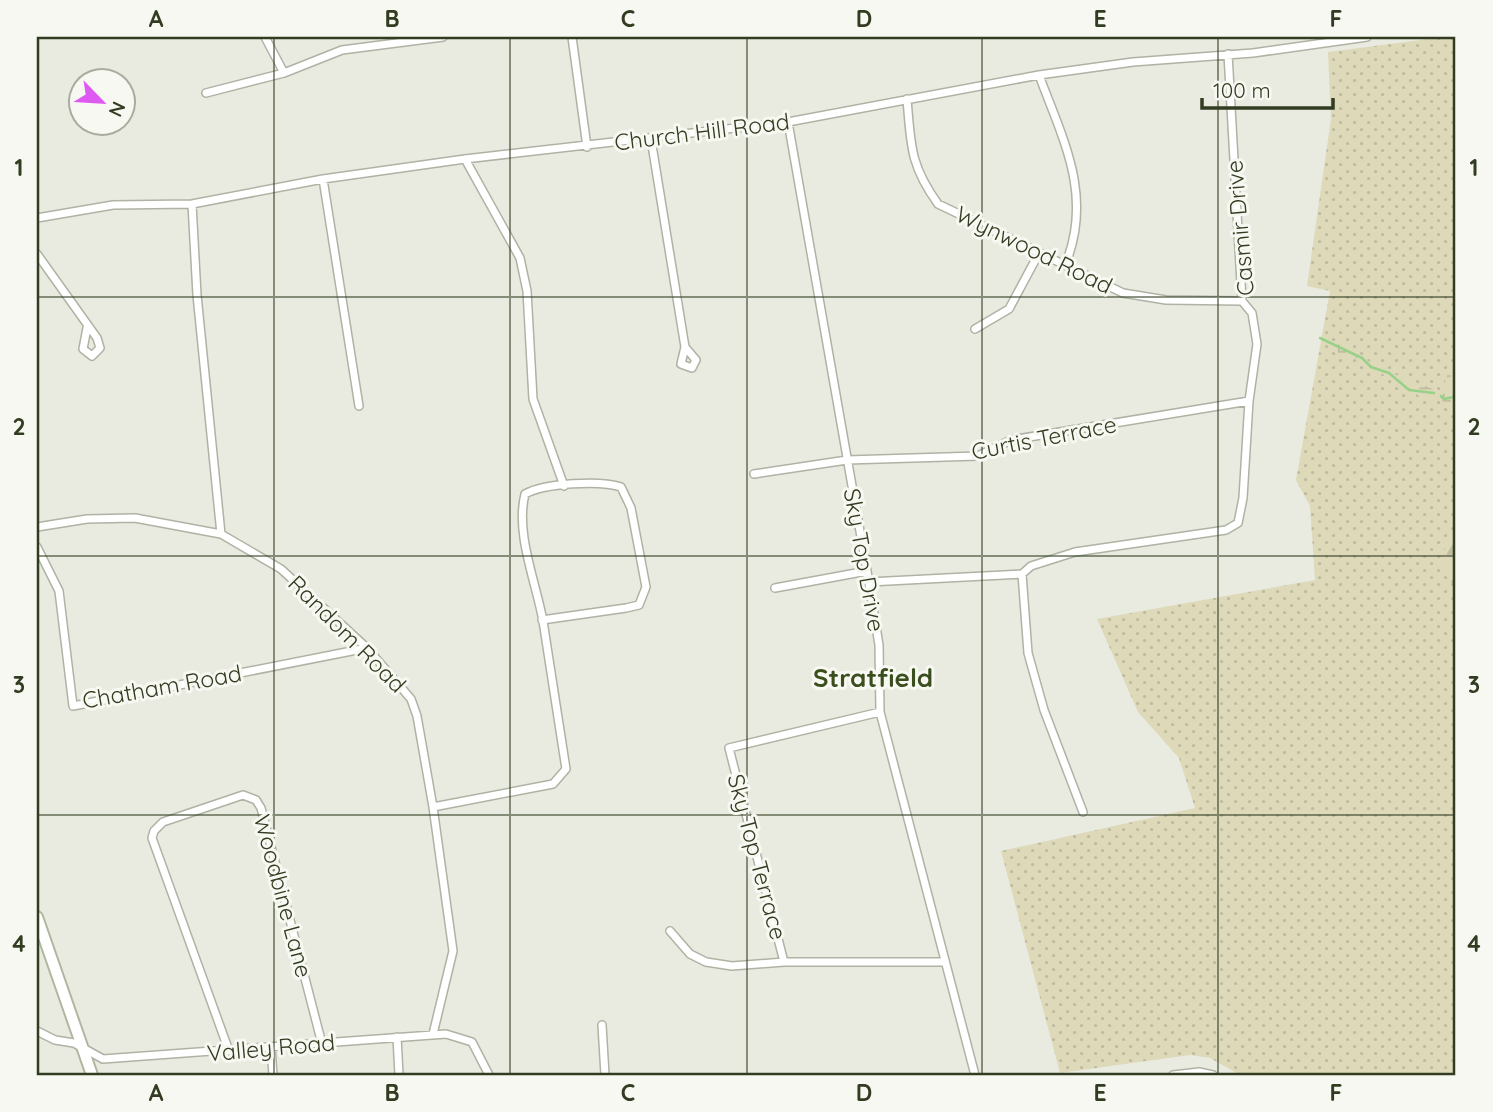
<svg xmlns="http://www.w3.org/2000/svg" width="1493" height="1112" font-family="Quicksand,sans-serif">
  <defs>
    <pattern id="grass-dots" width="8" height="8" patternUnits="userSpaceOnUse" patternTransform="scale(1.75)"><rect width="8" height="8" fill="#ddd9b9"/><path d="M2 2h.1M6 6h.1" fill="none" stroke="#bebb9f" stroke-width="1.8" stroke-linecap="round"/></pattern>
    <pattern id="forest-firs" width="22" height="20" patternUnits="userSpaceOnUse" patternTransform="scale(1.75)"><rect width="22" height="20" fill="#ddd9b9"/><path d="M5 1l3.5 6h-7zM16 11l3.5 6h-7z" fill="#bebb9f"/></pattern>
    <pattern id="wetland-marsh" width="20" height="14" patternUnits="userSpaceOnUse" patternTransform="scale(1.75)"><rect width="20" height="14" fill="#ddd9b9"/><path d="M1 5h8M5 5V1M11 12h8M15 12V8" fill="none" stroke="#bebb9f"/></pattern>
  </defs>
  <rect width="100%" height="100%" fill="#e9ebe1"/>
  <path fill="url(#grass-dots)" d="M 1444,37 L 1456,37 L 1456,1075 L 1240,1075 L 1210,1058 L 1190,1055 L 1060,1073 L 1001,851 L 1195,808 L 1179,758 L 1138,712 L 1097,619 L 1315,580 L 1310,506 L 1296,480 L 1330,291 L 1307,286 L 1331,119 L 1328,52 Z"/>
  <path fill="url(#forest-firs)" d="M 1456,533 L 1456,591 C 1444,569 1435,552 1456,533 Z"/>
  <path fill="url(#wetland-marsh)" d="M 1344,340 L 1368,361 L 1389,372 L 1433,389 L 1433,398 L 1420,397 L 1400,380 L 1379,373 L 1363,360 L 1338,353 L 1337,344 Z
    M 1456,360 L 1456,408 L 1443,402 L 1441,396 L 1451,362 Z"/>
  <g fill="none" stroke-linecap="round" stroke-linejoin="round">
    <path stroke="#98d188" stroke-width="2.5" d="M 1320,338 L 1362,358 L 1371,367 L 1389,373 L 1409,390 L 1434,393
      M 1441,396 L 1444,399 L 1454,397 L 1456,370"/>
    <defs>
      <path id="minor" d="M 265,37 L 284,73
        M 572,37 L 587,147
        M 1039,75 C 1063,140 1093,194 1066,263
        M 206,93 L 284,73 L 342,50 L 443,37
        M 907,99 C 911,146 910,165 938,204 L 1123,293 L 1166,300 L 1242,301
        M 788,122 L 867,571 L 879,645 L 880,712 L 975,1075
        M 651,139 L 685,347 L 696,360 L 692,368 L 681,364 L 685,347
        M 465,159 L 520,258 L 527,291 L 533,399 L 564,486
        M 323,179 L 359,406
        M 192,204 L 197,295 L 221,534
        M 37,218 L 113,205 L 192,204 L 323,179 L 465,159 L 788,122 L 1039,75 L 1133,62 L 1253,53 L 1367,37
        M 37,254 L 97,338 L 100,348 L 92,356 L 83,349 L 87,328
        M 975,329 L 1009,309 L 1039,253
        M 754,474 L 847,460 L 978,456 L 1011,440 L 1249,401
        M 37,527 L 87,519 L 135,518 L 221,534 L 281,569 L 367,648 L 411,699 L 417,716 L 433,807 L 453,951 L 433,1034
        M 37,547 L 59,591 L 73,706 L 367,648
        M 1022,574 L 1028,653 L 1044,710 L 1083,812
        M 869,582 L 1022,574 L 1031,566 L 1075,552 L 1226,530 L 1238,523 L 1243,498 L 1249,401 L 1257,344 L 1252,313 L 1242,301 L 1228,54
        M 775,588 L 867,571
        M 433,807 L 553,784 L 566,769 C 558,720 551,670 543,621 C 536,582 515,533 525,494 C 545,483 600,480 621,487 L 631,508 L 646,587 L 639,605 L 626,608 L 542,620
        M 670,931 L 690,954 L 706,962 L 732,966 L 784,962 L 944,962
        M 784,962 L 729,748 L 880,712
        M 602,1025 L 605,1075
        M 37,1031 L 55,1040 L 74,1043 L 103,1059 L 446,1034 L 472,1042 L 489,1075
        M 397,1037 L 399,1075
        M 271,1048 L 273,1075
        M 229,1051 L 152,838 L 154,831 L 163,822 L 243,795 L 256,800 L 261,808 L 322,1044
        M 1173,1075 L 1199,1072 L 1213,1075"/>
      <path id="secondary" d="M 37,917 L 92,1075"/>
    </defs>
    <use href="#minor" stroke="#aeb3a4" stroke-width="10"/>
    <use href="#secondary" stroke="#b0b79f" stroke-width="14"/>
    <use href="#minor" stroke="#fff" stroke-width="7"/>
    <use href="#secondary" stroke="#fff" stroke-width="10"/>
  </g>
  <path fill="none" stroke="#323c21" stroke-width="2" stroke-opacity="0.55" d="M 274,37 L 274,1075M 510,37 L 510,1075M 747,37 L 747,1075M 982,37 L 982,1075M 1218,37 L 1218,1075M 37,297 L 1456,297M 37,556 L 1456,556M 37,815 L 1456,815"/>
  <g text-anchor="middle" stroke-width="6" stroke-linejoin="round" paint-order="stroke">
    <g font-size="23" fill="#323c21" stroke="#f7f8f1">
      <text transform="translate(702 132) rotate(-7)" y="8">Church Hill Road</text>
      <text transform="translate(1240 228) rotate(-95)" y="8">Casmir Drive</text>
      <text transform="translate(1034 250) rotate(26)" y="8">Wynwood Road</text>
      <text transform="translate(1044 438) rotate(-11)" y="8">Curtis Terrace</text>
      <text transform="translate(864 560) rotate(80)" y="8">Sky Top Drive</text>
      <text transform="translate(347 634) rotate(45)" y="8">Random Road</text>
      <text transform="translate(162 687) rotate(-10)" y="8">Chatham Road</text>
      <text transform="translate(757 857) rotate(75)" y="8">Sky Top Terrace</text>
      <text transform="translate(283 896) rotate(75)" y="8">Woodbine Lane</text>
      <text transform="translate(271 1048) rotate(-5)" y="8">Valley Road</text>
    </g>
    <g font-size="26" font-weight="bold" fill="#3b4e1d" stroke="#f7f8f1">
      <text x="873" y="687">Stratfield</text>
    </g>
  </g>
  <rect width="1493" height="1112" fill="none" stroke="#f7f8f1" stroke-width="77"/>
  <g transform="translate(102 102) rotate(115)"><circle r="33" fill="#f7f8f1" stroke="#a8ad9e" stroke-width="2"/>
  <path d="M0-5L12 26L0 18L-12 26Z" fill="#de58f2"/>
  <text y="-10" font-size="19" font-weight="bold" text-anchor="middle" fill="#323c21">N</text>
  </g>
  <path d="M1202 98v10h131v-10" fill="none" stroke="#323c21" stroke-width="3.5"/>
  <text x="1213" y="98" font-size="21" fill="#323c21" stroke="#f7f8f1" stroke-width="5" paint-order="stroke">100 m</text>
  <rect x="38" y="38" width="1416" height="1036" fill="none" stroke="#323c21" stroke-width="2.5"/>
  <g font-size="23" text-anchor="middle" font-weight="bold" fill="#323c21">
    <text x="156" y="27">A</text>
    <text x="392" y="27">B</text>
    <text x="628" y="27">C</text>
    <text x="864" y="27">D</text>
    <text x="1100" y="27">E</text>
    <text x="1336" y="27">F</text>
    <text x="19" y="176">1</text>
    <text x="1474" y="176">1</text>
    <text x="19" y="435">2</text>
    <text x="1474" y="435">2</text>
    <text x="19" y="693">3</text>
    <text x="1474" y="693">3</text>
    <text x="19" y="952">4</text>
    <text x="1474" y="952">4</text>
    <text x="156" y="1101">A</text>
    <text x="392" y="1101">B</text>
    <text x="628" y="1101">C</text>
    <text x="864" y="1101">D</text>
    <text x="1100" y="1101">E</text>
    <text x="1336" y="1101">F</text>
  </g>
</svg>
